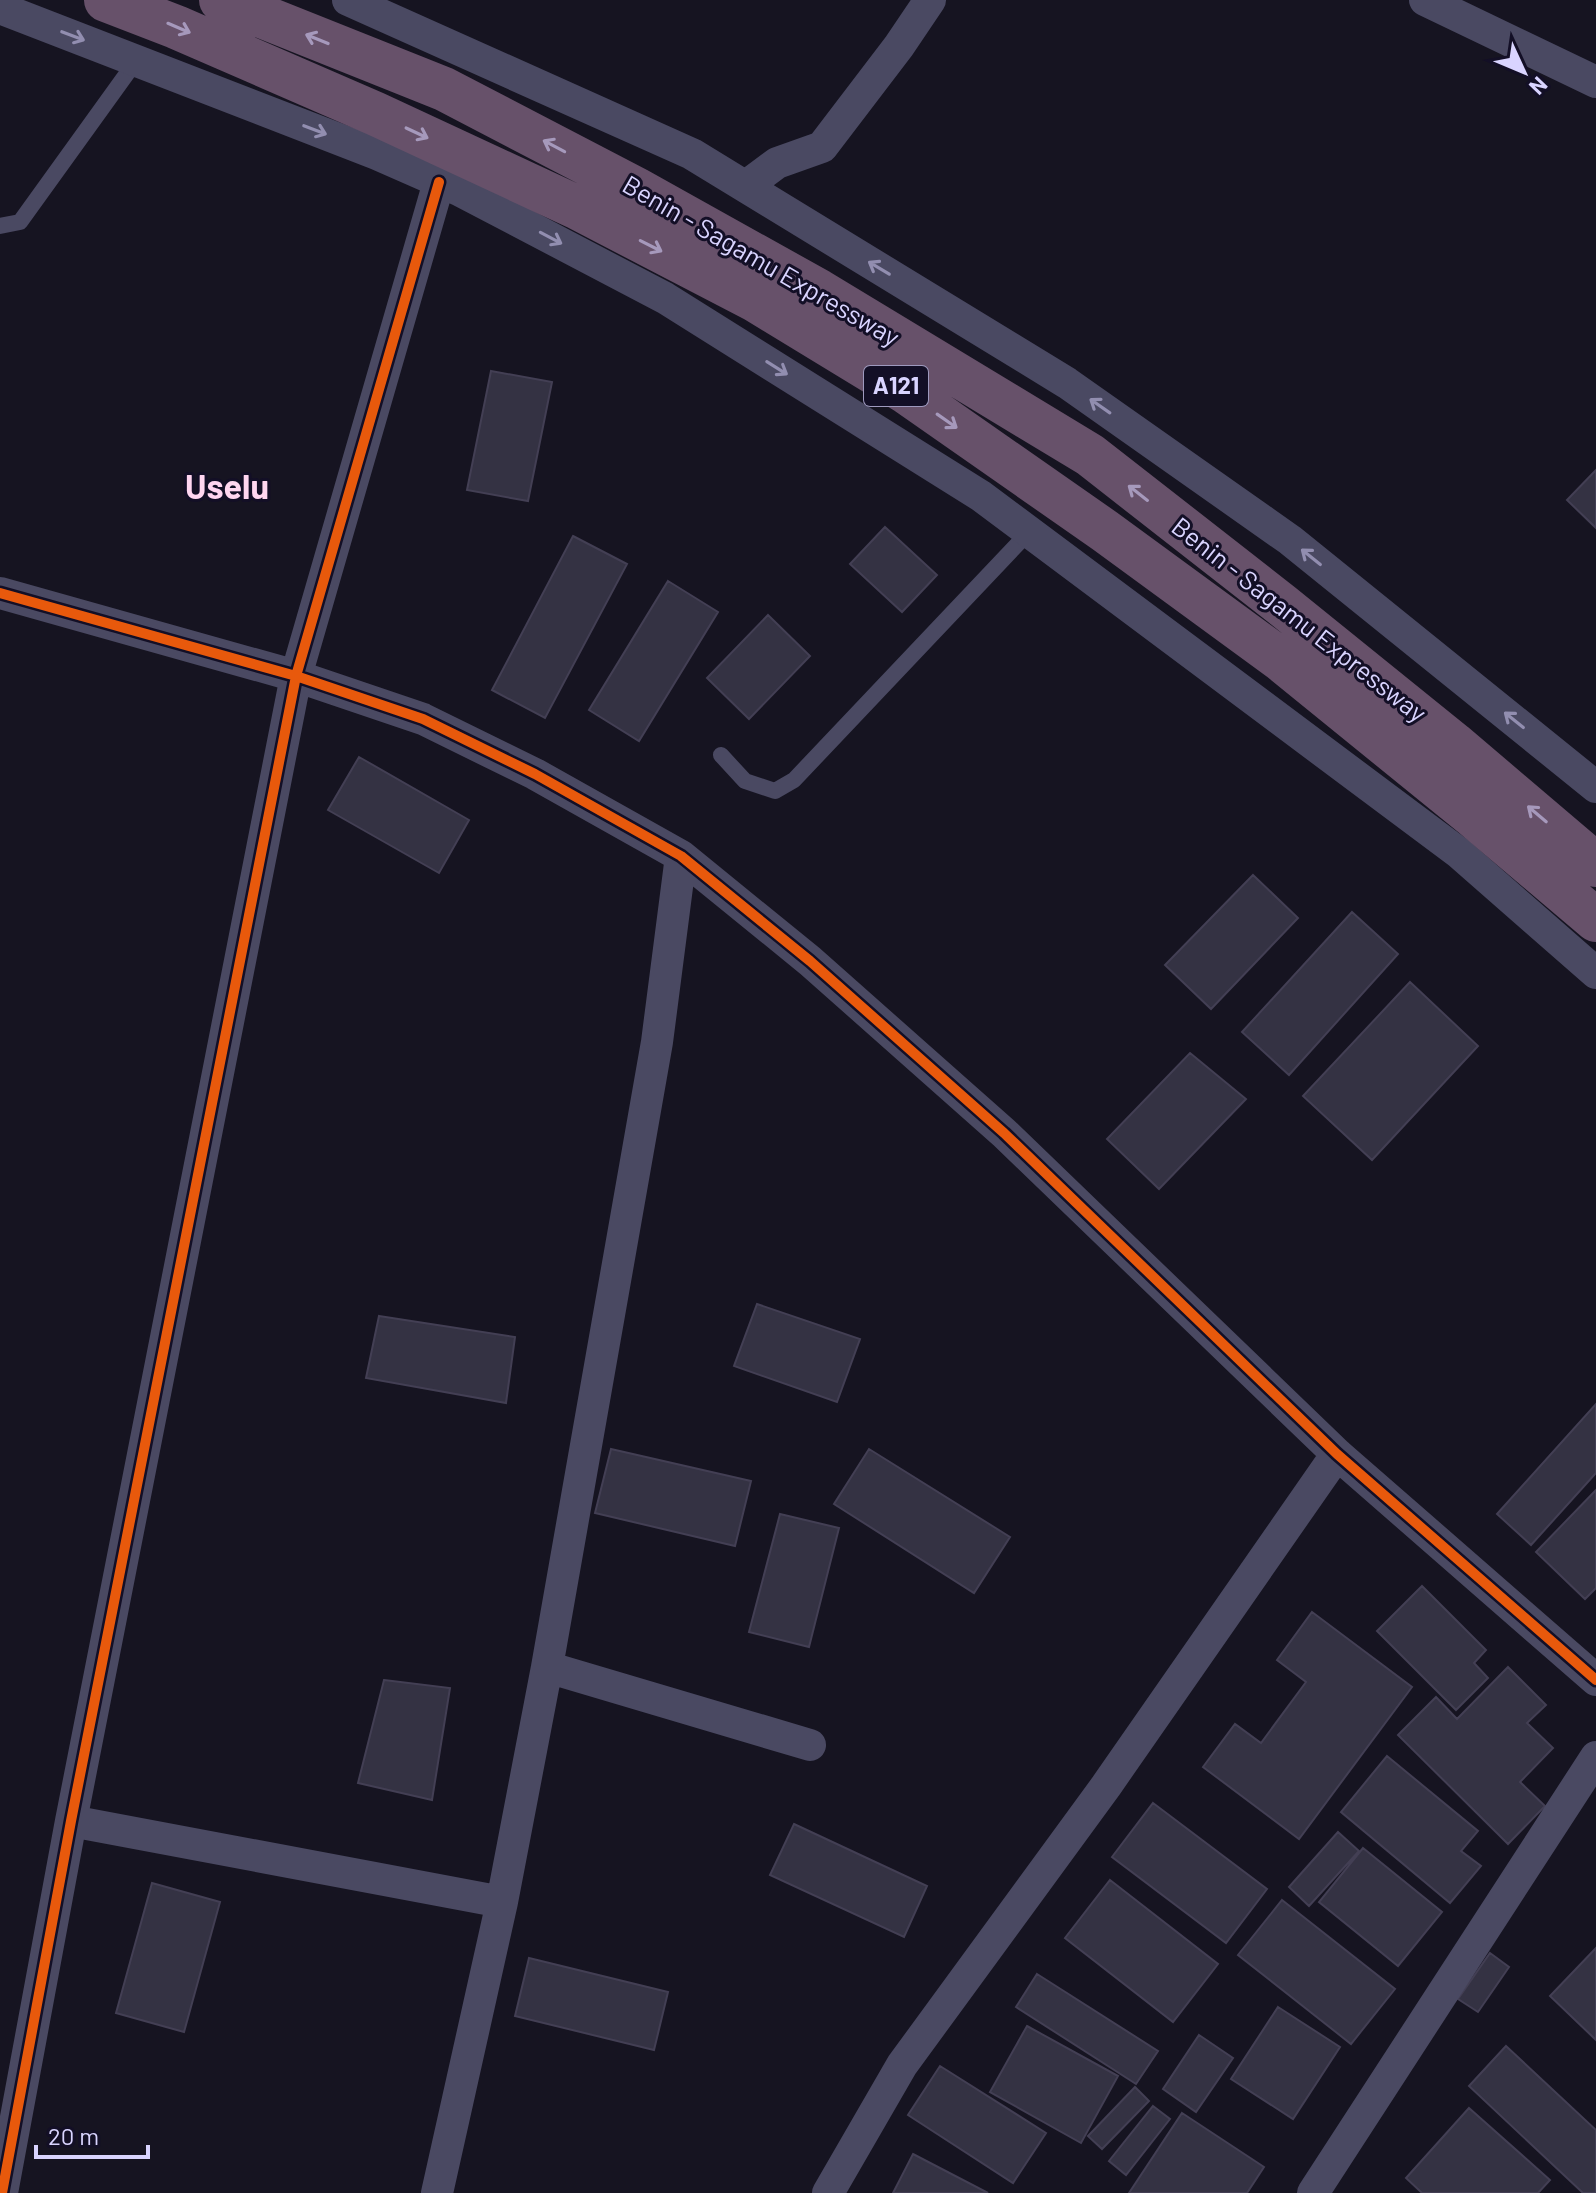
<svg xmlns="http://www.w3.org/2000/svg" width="1596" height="2193" font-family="Barlow,sans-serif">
  <rect width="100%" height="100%" fill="#161421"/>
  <path fill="#343243" stroke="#433f54" stroke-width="2" d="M 491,371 L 552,382 L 528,501 L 467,490 Z
    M 1596,470 L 1596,528 L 1567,500 Z
    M 885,527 L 937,575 L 902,612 L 850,564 Z
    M 573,536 L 627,564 L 545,718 L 492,690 Z
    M 668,581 L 718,612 L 639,741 L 589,710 Z
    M 768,615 L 810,656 L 749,719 L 707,678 Z
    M 359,757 L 469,820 L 439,873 L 328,810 Z
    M 1253,875 L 1298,918 L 1211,1009 L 1165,965 Z
    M 1352,912 L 1398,954 L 1289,1075 L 1242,1032 Z
    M 1410,982 L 1478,1046 L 1372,1160 L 1303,1096 Z
    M 1190,1053 L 1246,1099 L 1159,1189 L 1107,1139 Z
    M 757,1304 L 860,1339 L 837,1402 L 734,1366 Z
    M 379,1316 L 515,1337 L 506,1403 L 366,1378 Z
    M 1596,1404 L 1596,1473 L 1531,1545 L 1497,1514 Z
    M 611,1449 L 751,1481 L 735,1546 L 595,1513 Z
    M 869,1449 L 1010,1537 L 974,1593 L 834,1504 Z
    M 1596,1490 L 1596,1588 L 1585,1599 L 1536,1552 Z
    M 780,1514 L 839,1528 L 809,1647 L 749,1632 Z
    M 1422,1586 L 1486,1650 L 1474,1663 L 1488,1678 L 1456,1710 L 1377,1631 Z
    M 1312,1612 L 1412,1687 L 1299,1839 L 1203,1767 L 1235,1724 L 1261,1743 L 1306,1682 L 1277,1660 Z
    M 1508,1667 L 1546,1705 L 1527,1723 L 1553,1748 L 1520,1782 L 1545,1806 L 1508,1844 L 1398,1735 L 1436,1697 L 1457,1719 Z
    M 384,1680 L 450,1688 L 432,1800 L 358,1783 Z
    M 1387,1756 L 1478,1831 L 1461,1851 L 1481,1866 L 1450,1903 L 1341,1812 Z
    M 1153,1803 L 1267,1889 L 1226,1943 L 1112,1857 Z
    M 794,1824 L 927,1886 L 904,1937 L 770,1875 Z
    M 1338,1832 L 1359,1851 L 1309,1906 L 1289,1887 Z
    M 1363,1848 L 1442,1912 L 1398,1966 L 1319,1902 Z
    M 1110,1880 L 1218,1964 L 1173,2022 L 1065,1938 Z
    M 152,1883 L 220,1902 L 184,2032 L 116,2013 Z
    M 1282,1900 L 1395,1989 L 1351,2044 L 1238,1955 Z
    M 1596,1948 L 1596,2040 L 1550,1996 Z
    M 1490,1953 L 1509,1967 L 1478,2012 L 1458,1999 Z
    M 529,1958 L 668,1992 L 654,2050 L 515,2016 Z
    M 1037,1974 L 1158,2051 L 1136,2084 L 1016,2007 Z
    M 1278,2007 L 1340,2047 L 1293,2119 L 1231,2079 Z
    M 1027,2026 L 1118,2076 L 1081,2143 L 990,2092 Z
    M 1199,2035 L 1233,2058 L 1196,2112 L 1163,2089 Z
    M 1506,2046 L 1596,2130 L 1596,2193 L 1583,2193 L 1469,2086 Z
    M 940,2066 L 1046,2133 L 1013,2183 L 908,2115 Z
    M 1135,2087 L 1149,2101 L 1102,2149 L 1088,2136 Z
    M 1153,2106 L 1170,2119 L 1126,2175 L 1109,2161 Z
    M 1469,2108 L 1550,2180 L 1538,2193 L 1422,2193 L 1406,2178 Z
    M 1182,2113 L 1264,2167 L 1247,2193 L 1129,2193 Z
    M 913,2154 L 988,2193 L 893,2193 Z"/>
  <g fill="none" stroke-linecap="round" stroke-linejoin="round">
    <path stroke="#4a4962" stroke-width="16" d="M 0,226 L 20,222 L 136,61
      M 721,755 L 745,781 L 775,791 L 794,780 L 1029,532"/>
    <path stroke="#4a4962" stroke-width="32" d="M 348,0 L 692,154 L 1067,383 L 1290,540 L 1596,787
      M 1425,0 L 1596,82
      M 0,8 L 377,154 L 459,190 L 665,298 L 981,496 L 1459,853 L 1596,973
      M 746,186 L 777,163 L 822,147 L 899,46 L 930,0
      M 0,593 L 296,676 L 423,719 L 535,774 L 681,856 L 810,961 L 1004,1133 L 1337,1454 L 1596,1680
      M 547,1667 L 810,1745
      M 71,1821 L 502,1902
      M 2,2193 L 71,1821 L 296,676 L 439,182
      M 437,2193 L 502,1902 L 547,1667 L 657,1042 L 681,856
      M 828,2193 L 902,2065 L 1106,1786 L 1337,1454
      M 1313,2193 L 1596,1757"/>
    <path stroke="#67516a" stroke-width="44" d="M 106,0 L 176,27 L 376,114 L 576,207 L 755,300 L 906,392 L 1105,531 L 1280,659 L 1472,815 L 1596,920
      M 221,0 L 444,89 L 636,189 L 819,291 L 1090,455 L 1282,605 L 1454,744 L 1596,865"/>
    <defs>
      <path id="cycleway" d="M 0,593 L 296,676 L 423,719 L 535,774 L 681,856 L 810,961 L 1004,1133 L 1337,1454 L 1596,1680
        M 2,2193 L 71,1821 L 296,676 L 439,182"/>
    </defs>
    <use href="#cycleway" stroke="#130f26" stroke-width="15"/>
    <use href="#cycleway" stroke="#e8590c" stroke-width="10"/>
  </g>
  <defs><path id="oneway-shaft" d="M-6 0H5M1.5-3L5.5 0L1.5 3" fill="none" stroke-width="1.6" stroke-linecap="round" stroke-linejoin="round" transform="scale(2)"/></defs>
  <g stroke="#a699bc">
    <use href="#oneway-shaft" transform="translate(179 28) rotate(23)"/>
    <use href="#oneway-shaft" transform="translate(317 39) rotate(-158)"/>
    <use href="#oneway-shaft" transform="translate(417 133) rotate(25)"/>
    <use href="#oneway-shaft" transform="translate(554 146) rotate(-152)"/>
    <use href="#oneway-shaft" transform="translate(651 246) rotate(27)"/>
    <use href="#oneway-shaft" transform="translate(947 421) rotate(35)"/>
    <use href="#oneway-shaft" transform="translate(1138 493) rotate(-142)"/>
    <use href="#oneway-shaft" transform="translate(1537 814) rotate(-140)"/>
  </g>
  <g stroke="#928eb0">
    <use href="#oneway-shaft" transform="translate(73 36) rotate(21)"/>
    <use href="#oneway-shaft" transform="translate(315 130) rotate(21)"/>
    <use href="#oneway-shaft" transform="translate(551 238) rotate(28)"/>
    <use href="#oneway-shaft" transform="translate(879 268) rotate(-149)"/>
    <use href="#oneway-shaft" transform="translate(777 368) rotate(32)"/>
    <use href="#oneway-shaft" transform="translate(1100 406) rotate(-145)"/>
    <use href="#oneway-shaft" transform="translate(1311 557) rotate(-141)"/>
    <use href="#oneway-shaft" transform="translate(1514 720) rotate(-141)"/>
  </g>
  <g text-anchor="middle" stroke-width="6" stroke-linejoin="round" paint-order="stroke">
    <rect fill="#130f26" stroke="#9e99be" stroke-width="2" x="864" y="366" width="64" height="40" rx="6"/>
    <g font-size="24" font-weight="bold" fill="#d9d4ff">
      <text x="896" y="394">A121</text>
    </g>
    <g font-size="26" fill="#d9d4ff" stroke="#130f26">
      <text transform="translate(761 261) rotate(30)" y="9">Benin - Sagamu Expressway</text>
      <text transform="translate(1299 620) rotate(38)" y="9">Benin - Sagamu Expressway</text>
    </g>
    <g font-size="34" font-weight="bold" fill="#ffd6f0" stroke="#130f26">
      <text x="227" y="499">Uselu</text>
    </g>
  </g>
  <g transform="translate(1524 72) rotate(134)" stroke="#130f26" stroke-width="6" paint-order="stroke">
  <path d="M0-6L14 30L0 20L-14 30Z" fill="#d9d4ff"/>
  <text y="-12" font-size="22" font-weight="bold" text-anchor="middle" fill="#d9d4ff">N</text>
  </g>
  <path d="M36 2145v12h112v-12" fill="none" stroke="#d9d4ff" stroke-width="4"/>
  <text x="48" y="2145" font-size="24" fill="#d9d4ff" stroke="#130f26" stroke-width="6" paint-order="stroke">20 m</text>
</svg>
